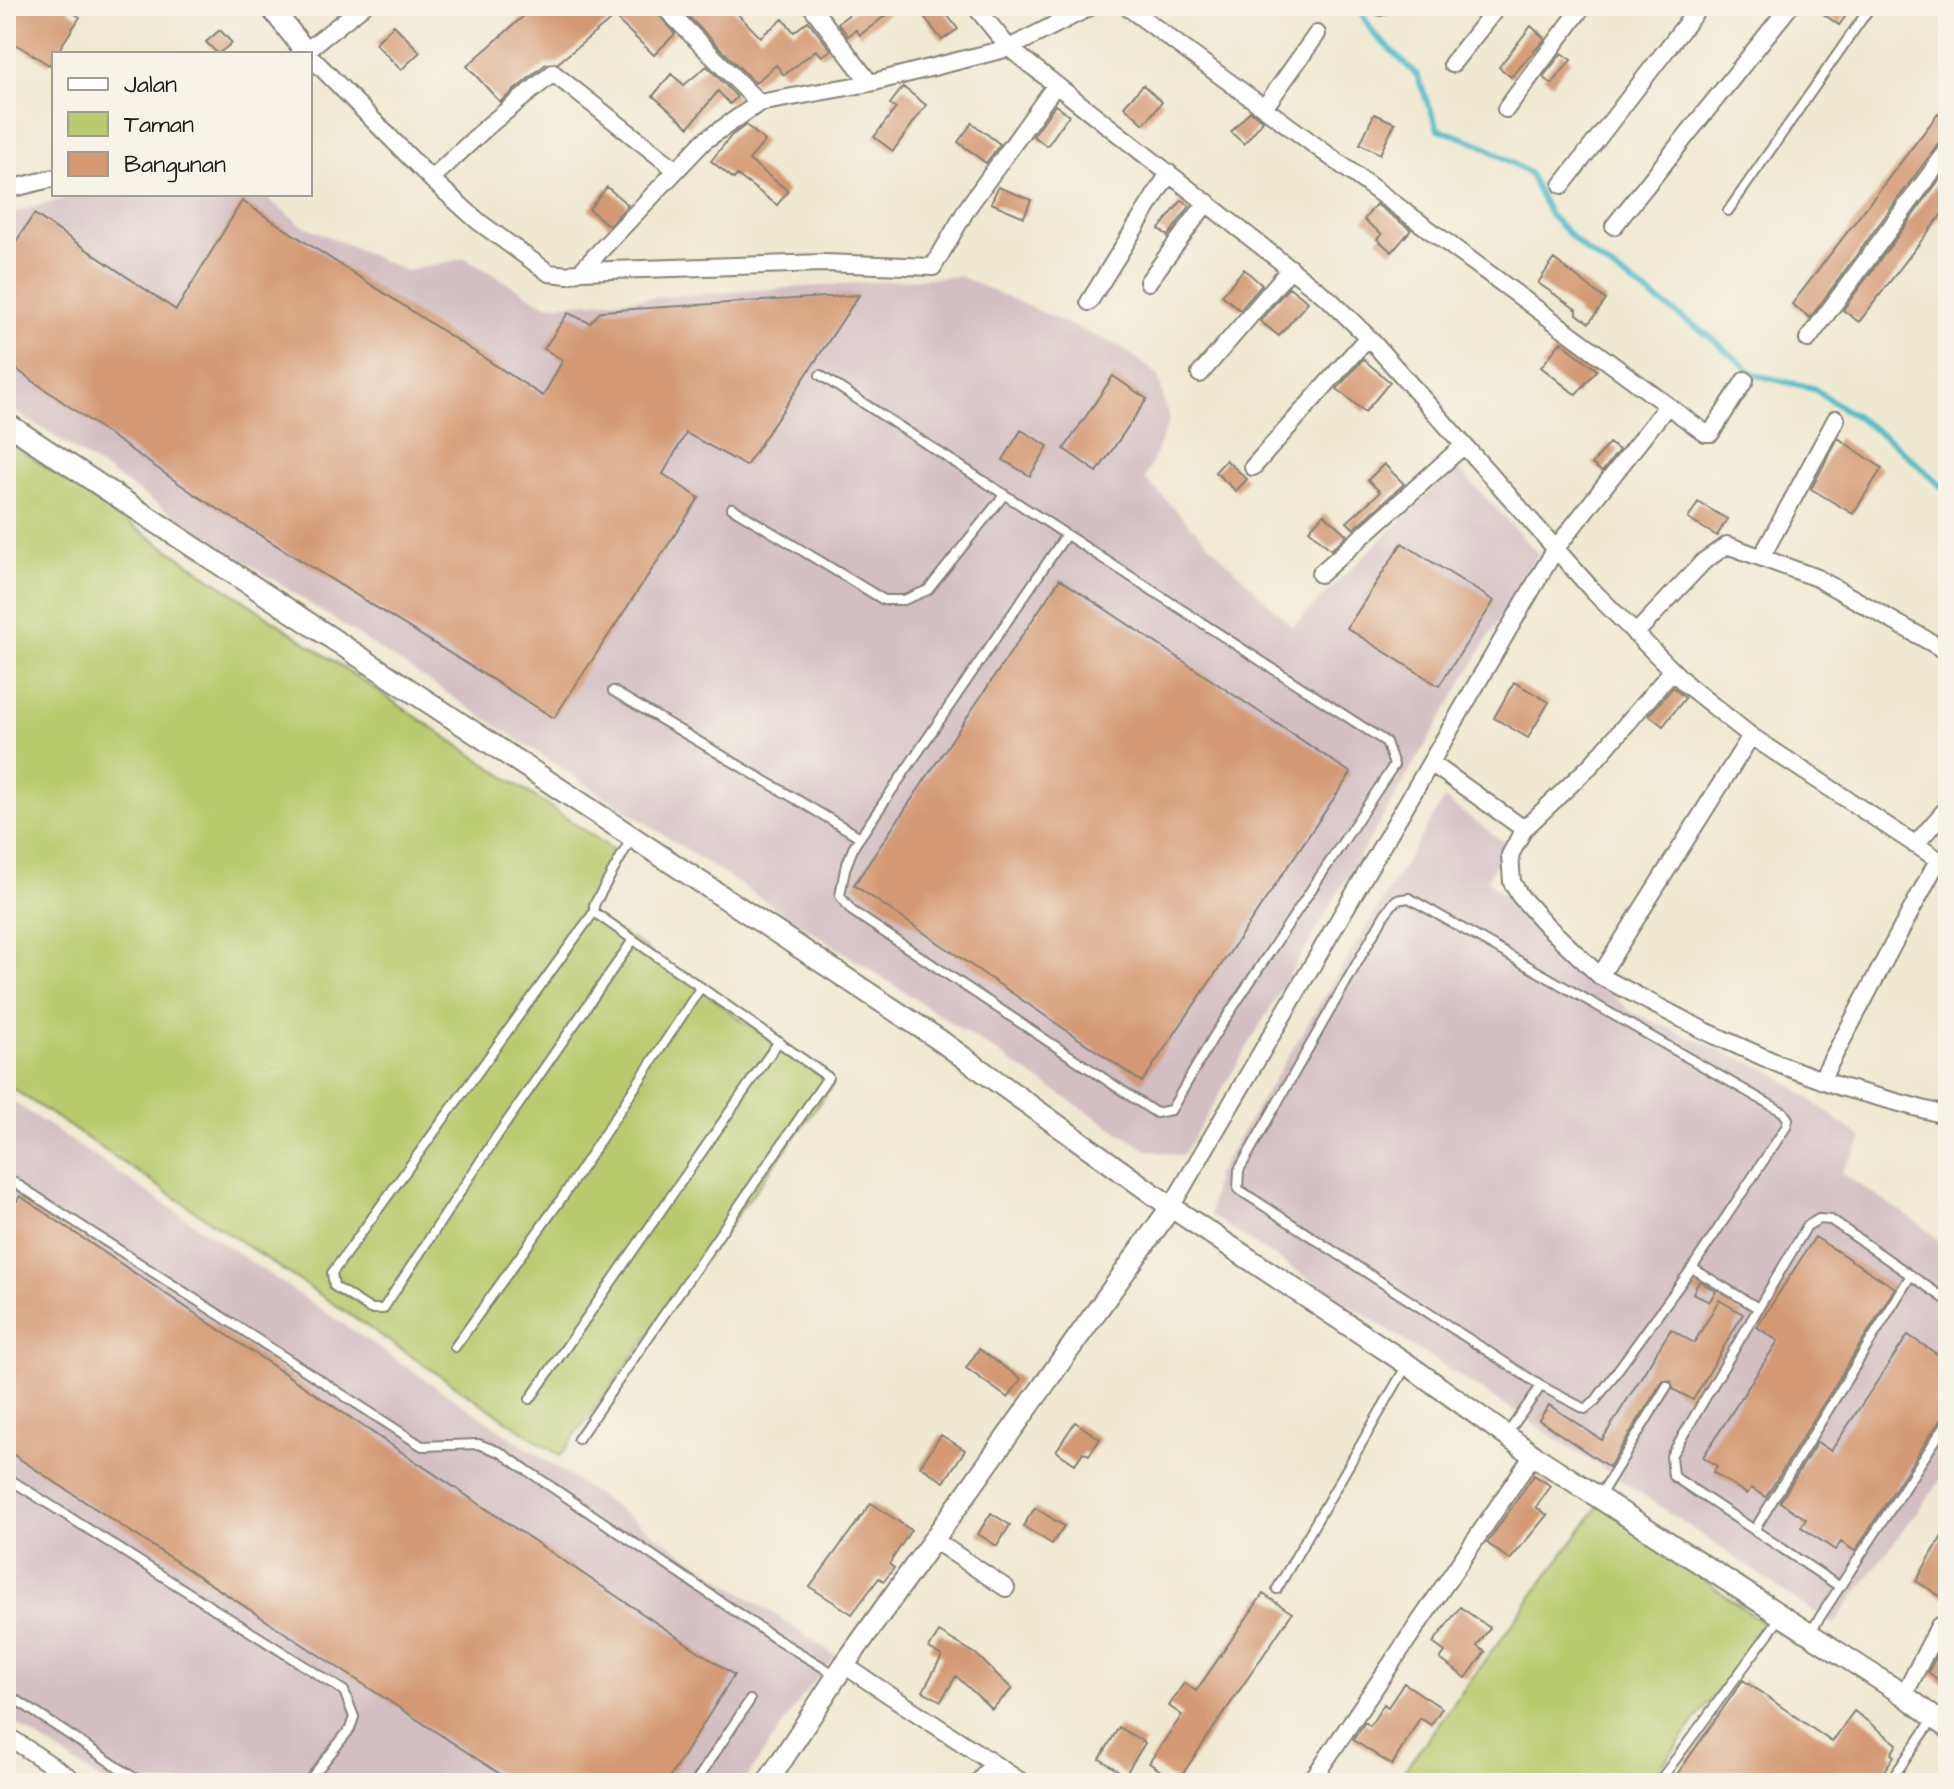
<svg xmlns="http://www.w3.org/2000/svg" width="1954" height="1789" font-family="'Architects Daughter',sans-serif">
  <rect width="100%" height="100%" fill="#f7f3e8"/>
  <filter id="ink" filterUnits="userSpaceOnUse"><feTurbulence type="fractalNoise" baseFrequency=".0125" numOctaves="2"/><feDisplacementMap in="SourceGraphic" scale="16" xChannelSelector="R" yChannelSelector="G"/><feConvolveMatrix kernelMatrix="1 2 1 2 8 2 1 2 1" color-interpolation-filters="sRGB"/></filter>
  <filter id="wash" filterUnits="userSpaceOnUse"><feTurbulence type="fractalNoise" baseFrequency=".006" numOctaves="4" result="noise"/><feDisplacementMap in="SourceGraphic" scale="32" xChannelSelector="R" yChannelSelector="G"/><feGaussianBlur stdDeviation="1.8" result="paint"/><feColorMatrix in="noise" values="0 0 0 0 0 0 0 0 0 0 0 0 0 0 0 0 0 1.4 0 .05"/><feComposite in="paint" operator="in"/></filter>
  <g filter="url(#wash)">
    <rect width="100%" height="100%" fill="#f0e9d1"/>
    <path fill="#d2bec3" d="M 80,194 L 262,194 L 300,224 L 406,271 L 465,258 L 546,305 L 959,276 L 1123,348 L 1158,375 L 1169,421 L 1145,479 L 1292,627 L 1456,466 L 1538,554 L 1183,1156 L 1146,1150 L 6,405 L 6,215 Z
      M 1444,799 L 1507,844 L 1487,880 L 1631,1012 L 1775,1073 L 1863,1139 L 1841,1173 L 1923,1226 L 1948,1250 L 1948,1470 L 1833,1625 L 1639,1492 L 1210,1215 L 1215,1177 Z
      M 6,1097 L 836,1656 L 804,1694 L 743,1783 L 105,1783 L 6,1717 Z"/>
    <path fill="#b8ca6d" stroke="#6a7344" stroke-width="2" d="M 6,440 L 621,855 L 581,911 L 633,940 L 832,1086 L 560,1456 L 6,1084 Z
      M 1600,1504 L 1766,1625 L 1649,1783 L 1395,1783 Z"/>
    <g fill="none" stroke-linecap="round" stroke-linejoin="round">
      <path stroke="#52bcce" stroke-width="6" d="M 1357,6 L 1373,33 L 1417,75 L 1438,129 L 1480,144 L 1529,173 L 1550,215 L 1585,250 L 1709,336 L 1755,375 L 1813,388 L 1893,442 L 1948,492"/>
    </g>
    <g id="blocks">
      <path fill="#d49973" d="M 6,6 L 62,6 L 80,17 L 49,65 L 6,38 Z
        M 535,6 L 652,6 L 675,34 L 654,55 L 614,17 L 558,63 L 546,64 L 500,102 L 467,66 Z
        M 678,6 L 730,6 L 760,37 L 783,19 L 794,32 L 808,21 L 831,50 L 822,56 L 816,50 L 784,75 L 776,65 L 755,83 Z
        M 860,6 L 898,6 L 860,35 L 856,30 L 848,36 L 838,23 Z
        M 916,6 L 940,6 L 958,29 L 942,40 Z
        M 1812,6 L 1853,6 L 1839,25 Z
        M 394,25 L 420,52 L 401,70 L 375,43 Z
        M 1531,26 L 1545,39 L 1511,77 L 1499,67 Z
        M 220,30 L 232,43 L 218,54 L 206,42 Z
        M 1562,53 L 1571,60 L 1552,84 L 1543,77 Z
        M 707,66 L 737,97 L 730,104 L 718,91 L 689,127 L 653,96 L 671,74 L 684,85 Z
        M 1143,85 L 1162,102 L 1144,124 L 1124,106 Z
        M 903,87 L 926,105 L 893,151 L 874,137 L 896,108 L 890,104 Z
        M 1055,105 L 1069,115 L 1047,146 L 1033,136 Z
        M 1250,111 L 1263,121 L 1244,144 L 1231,132 Z
        M 1374,114 L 1395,123 L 1380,154 L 1360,144 Z
        M 1938,114 L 1948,122 L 1948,139 L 1939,143 L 1810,318 L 1792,304 Z
        M 972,123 L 1000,144 L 986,163 L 958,142 Z
        M 746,125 L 765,141 L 749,160 L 788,191 L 777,205 L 737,175 L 734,179 L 711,161 L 731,136 Z
        M 1948,168 L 1948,206 L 1859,322 L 1843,310 Z
        M 607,187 L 628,205 L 609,226 L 589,209 Z
        M 998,187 L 1031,200 L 1024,217 L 991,203 Z
        M 1182,200 L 1190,206 L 1168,236 L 1159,229 Z
        M 242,201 L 543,396 L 563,360 L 544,349 L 568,313 L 590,323 L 601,311 L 859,295 L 746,466 L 686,433 L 663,474 L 699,498 L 554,718 L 194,494 L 6,362 L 6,257 L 34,214 L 176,310 Z
        M 1376,204 L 1411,230 L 1392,252 L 1377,239 L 1382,234 L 1364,220 Z
        M 1554,259 L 1606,300 L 1589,323 L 1577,314 L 1577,310 L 1538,283 Z
        M 1244,269 L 1262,285 L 1240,310 L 1222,295 Z
        M 1289,287 L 1308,302 L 1279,336 L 1260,321 Z
        M 1561,342 L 1597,370 L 1576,395 L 1541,367 Z
        M 1363,359 L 1390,382 L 1365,412 L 1337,389 Z
        M 1113,376 L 1147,399 L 1097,472 L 1064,449 Z
        M 1021,430 L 1048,446 L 1030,476 L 1003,460 Z
        M 1838,438 L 1882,468 L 1853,514 L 1811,489 Z
        M 1609,443 L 1619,450 L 1602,472 L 1592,464 Z
        M 1226,460 L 1247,479 L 1236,491 L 1215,472 Z
        M 1384,464 L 1404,484 L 1354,529 L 1347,522 L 1380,492 L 1368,480 Z
        M 1698,502 L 1727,519 L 1717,536 L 1688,519 Z
        M 1324,514 L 1347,535 L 1331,550 L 1309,530 Z
        M 1402,543 L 1494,601 L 1439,686 L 1347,628 Z
        M 1060,579 L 1351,773 L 1142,1082 L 854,885 Z
        M 1514,682 L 1549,702 L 1528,738 L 1494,718 Z
        M 1673,687 L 1685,698 L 1663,726 L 1649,715 Z
        M 20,1196 L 734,1675 L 666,1783 L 514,1783 L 6,1450 L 6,1218 Z
        M 1815,1237 L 1895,1288 L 1766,1497 L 1751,1488 L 1747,1494 L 1713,1472 L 1717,1466 L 1703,1457 L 1778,1341 L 1757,1327 Z
        M 1699,1281 L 1716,1291 L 1709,1302 L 1693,1293 Z
        M 1719,1300 L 1743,1314 L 1693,1400 L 1673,1389 L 1671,1381 L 1663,1380 L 1609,1467 L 1539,1420 L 1549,1405 L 1602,1440 L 1671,1329 L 1694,1343 Z
        M 1908,1335 L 1948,1361 L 1948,1414 L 1942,1417 L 1855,1551 L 1841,1542 L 1835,1550 L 1801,1527 L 1806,1519 L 1780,1502 L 1817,1442 L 1831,1451 Z
        M 979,1349 L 1021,1379 L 1008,1398 L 966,1368 Z
        M 1075,1422 L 1100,1439 L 1089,1455 L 1083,1452 L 1075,1464 L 1056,1451 Z
        M 941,1435 L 965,1450 L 944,1482 L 920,1466 Z
        M 1534,1475 L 1551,1486 L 1536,1507 L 1547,1515 L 1510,1560 L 1487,1543 Z
        M 871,1503 L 911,1530 L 889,1564 L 894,1568 L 884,1581 L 879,1578 L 852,1614 L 810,1587 Z
        M 1035,1508 L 1064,1526 L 1052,1544 L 1023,1526 Z
        M 991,1513 L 1010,1525 L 997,1546 L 978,1534 Z
        M 1948,1526 L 1948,1601 L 1916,1581 Z
        M 1263,1594 L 1292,1613 L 1177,1782 L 1149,1763 L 1182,1715 L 1169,1706 L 1184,1683 L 1196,1691 Z
        M 1460,1607 L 1490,1628 L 1477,1646 L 1485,1652 L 1466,1678 L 1440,1659 L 1445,1652 L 1433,1643 Z
        M 939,1632 L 976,1654 L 1012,1689 L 992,1709 L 956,1676 L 941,1701 L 923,1691 L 942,1656 L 929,1648 Z
        M 1948,1635 L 1948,1687 L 1928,1672 Z
        M 1743,1680 L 1832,1742 L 1854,1711 L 1897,1744 L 1891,1754 L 1894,1756 L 1876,1783 L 1671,1783 Z
        M 1404,1683 L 1442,1708 L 1431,1725 L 1420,1718 L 1392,1765 L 1353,1740 L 1365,1722 L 1370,1726 L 1384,1704 L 1388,1707 Z
        M 1119,1727 L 1145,1743 L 1125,1775 L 1100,1759 Z"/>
    </g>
  </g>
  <g filter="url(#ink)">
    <use href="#blocks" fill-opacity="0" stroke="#868276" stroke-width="2"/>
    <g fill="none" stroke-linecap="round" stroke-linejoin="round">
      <defs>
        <path id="service" d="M 1728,211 L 1871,6
          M 820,375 L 1386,742 L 1394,765 L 1214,1036 L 1171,1110 L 1156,1113 L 852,911 L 840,896 L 845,869 L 854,846 L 1066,535
          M 732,508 L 884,600 L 904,600 L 928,590 L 1004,495
          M 613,691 L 860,837
          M 631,839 L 594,905 L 594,912 L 332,1273 L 334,1286 L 370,1309 L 383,1309 L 497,1136 L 633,940
          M 6,1177 L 422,1446 L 478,1444 L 500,1452 L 773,1637 L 836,1675
          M 1692,1268 L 1758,1308
          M 455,1347 L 564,1195 L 701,987
          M 530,1399 L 779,1041
          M 1507,1434 L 1541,1386 L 1585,1409 L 1596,1400 L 1692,1268 L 1786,1127 L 1788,1119 L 1783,1112 L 1409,898 L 1396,900 L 1385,914 L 1239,1170 L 1238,1189 L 1541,1386
          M 578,1439 L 828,1077 L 594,912
          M 6,1477 L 344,1691 L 354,1717 L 350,1729 L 307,1783
          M 1599,1497 L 1667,1386
          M 1755,1529 L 1911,1275
          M 1840,1587 L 1673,1476 L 1671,1456 L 1807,1226 L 1819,1219 L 1831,1220 L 1948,1301
          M 1277,1589 L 1407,1365
          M 1811,1631 L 1948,1421
          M 6,1693 L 142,1783
          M 695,1783 L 750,1700
          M 1658,1783 L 1780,1618
          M 1889,1783 L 1934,1718"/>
        <path id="minor" d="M 663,6 L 759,103
          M 811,6 L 870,83
          M 975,6 L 1009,48 L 1330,300 L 1368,337 L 1594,592 L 1687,685 L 1751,736 L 1948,866
          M 1126,6 L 1705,433 L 1711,433 L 1745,380
          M 1381,7 L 1382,6
          M 302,54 L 363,6
          M 310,56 L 431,179 L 479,222 L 549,273 L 568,275 L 581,271 L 704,141 L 759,103 L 870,83 L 1009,48 L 1092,6
          M 1452,64 L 1498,6
          M 1264,108 L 1317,34
          M 1506,109 L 1583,6
          M 431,179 L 489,125 L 553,73 L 675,169
          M 1562,185 L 1700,6
          M 6,190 L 54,178
          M 1614,226 L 1790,6
          M 581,271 L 823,263 L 933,267 L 968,207 L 1055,86
          M 1148,282 L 1207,202
          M 1089,302 L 1169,173
          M 1808,339 L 1948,150
          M 1200,374 L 1291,268
          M 1253,467 L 1368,337
          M 1762,556 L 1836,419
          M 1320,574 L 1463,446
          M 1635,634 L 1704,561 L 1727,545 L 1817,578 L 1948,652
          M 1431,763 L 1524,829 L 1510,855 L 1512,882 L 1520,896 L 1547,926 L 1600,976 L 1705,1031 L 1781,1065 L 1841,1087 L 1948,1116
          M 1524,829 L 1592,764 L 1672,671
          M 1915,845 L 1948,807
          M 1600,976 L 1751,736
          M 1821,1080 L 1938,860
          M 1171,1207 L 1556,548 L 1667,406
          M 934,1540 L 1006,1588
          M 844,1665 L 1023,1783
          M 1904,1695 L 1939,1626
          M 6,1735 L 78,1783
          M 978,1783 L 992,1764
          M 1310,1783 L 1533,1455"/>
        <path id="tertiary" d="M 270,6 L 306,52
          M 6,423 L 938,1039 L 1171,1207 L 1407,1364 L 1533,1455 L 1904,1695 L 1948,1728
          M 767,1783 L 844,1665 L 1171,1207"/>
      </defs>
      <use href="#service" stroke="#868276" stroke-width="12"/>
      <use href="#minor" stroke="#868276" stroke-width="20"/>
      <use href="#tertiary" stroke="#868276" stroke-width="24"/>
      <use href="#service" stroke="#fff" stroke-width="8"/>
      <use href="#minor" stroke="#fff" stroke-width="16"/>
      <use href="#tertiary" stroke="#fff" stroke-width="20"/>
    </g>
  </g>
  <rect width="1954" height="1789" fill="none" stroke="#f7f3e8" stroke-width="32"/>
  <rect x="52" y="52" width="260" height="144" fill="#f7f3e8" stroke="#9f9d96" stroke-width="2"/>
  <rect x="68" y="78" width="40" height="12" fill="#ffffff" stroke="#9f9d96" stroke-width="2"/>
  <text x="124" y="92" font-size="24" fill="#1c1c1c">Jalan</text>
  <rect x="68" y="112" width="40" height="24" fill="#b8ca6d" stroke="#9f9d96" stroke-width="2"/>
  <text x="124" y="132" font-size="24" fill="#1c1c1c">Taman</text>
  <rect x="68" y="152" width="40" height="24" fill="#d49973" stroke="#9f9d96" stroke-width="2"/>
  <text x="124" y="172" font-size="24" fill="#1c1c1c">Bangunan</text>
</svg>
